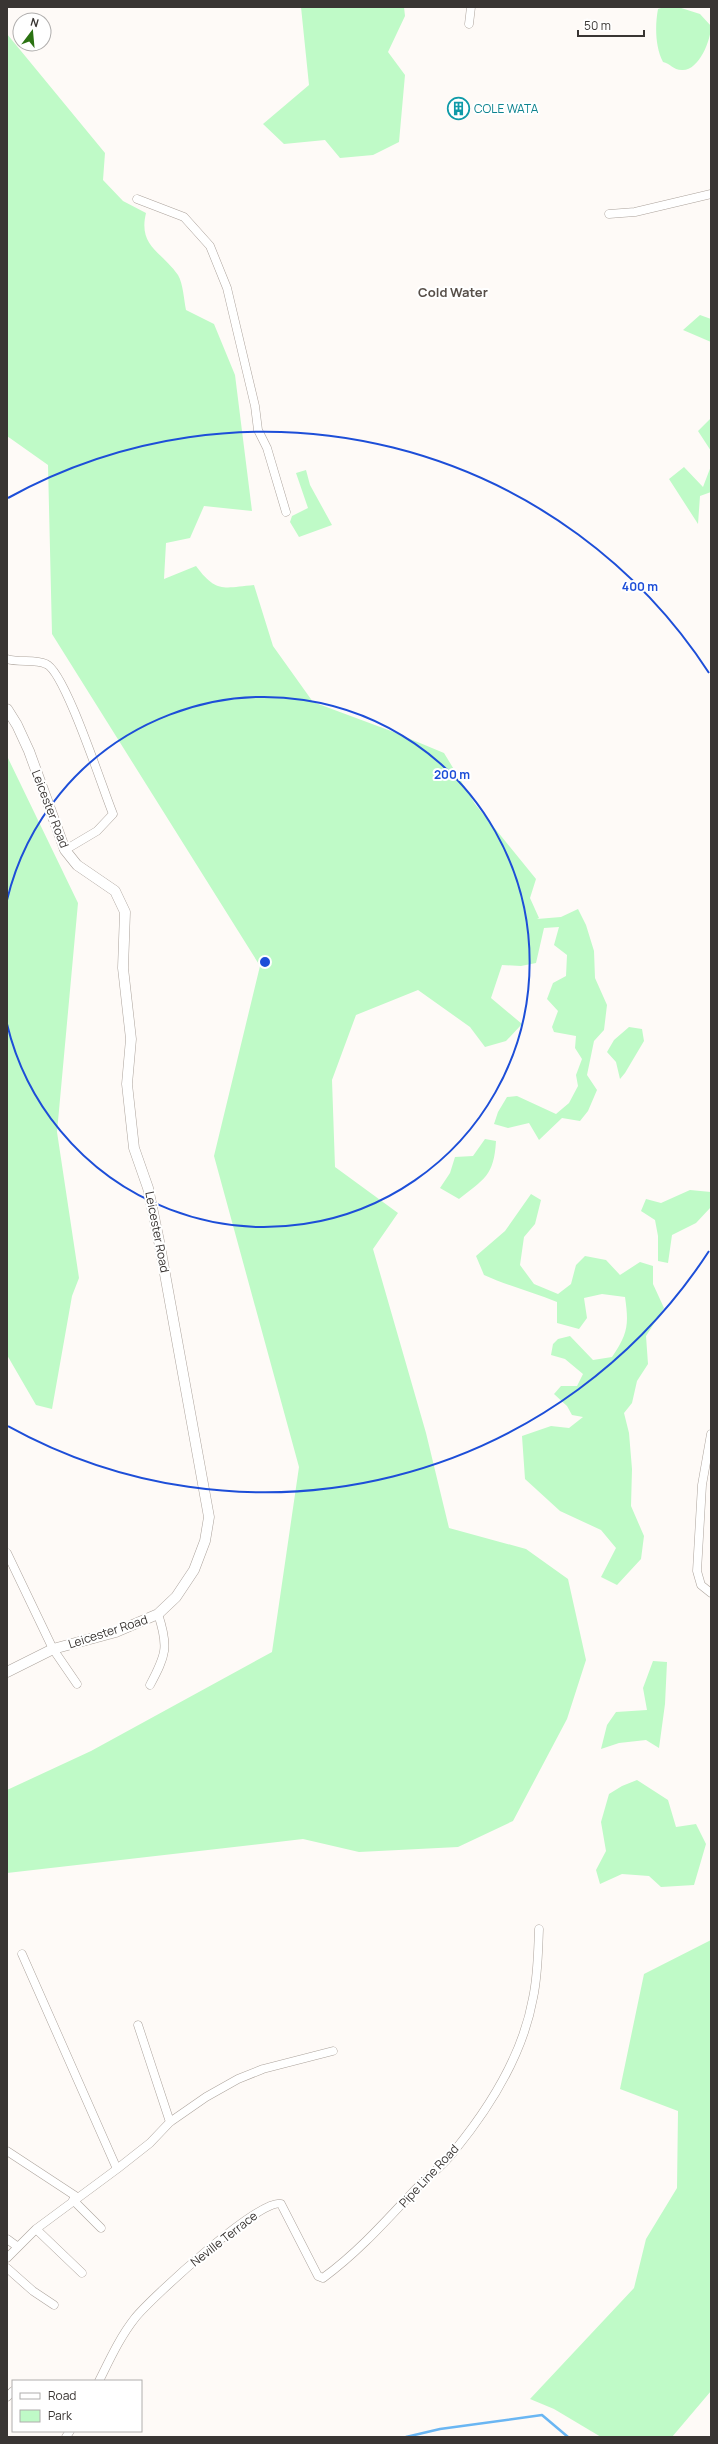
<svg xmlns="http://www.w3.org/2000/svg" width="718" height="2444" font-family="Manrope,sans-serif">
  <rect width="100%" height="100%" fill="#fefaf7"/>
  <path fill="#bffac7" d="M 301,7 L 404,7 L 405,16 L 388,52 L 405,75 L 399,142 L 373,155 L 340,158 L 325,140 L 284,144 L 263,124 L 309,85 Z
    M 664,7 L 678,7 L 700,14 L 711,26 C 711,40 699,71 682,70 C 673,70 670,63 663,62 C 655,47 655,25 658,9 Z
    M 7,34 L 105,153 L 103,180 L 123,201 L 146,213 C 138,246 161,251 178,275 C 183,283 184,300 186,310 L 214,324 L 235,375 L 252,511 L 204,506 L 190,538 L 166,543 L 164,579 L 196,566 C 216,593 223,588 254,585 L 273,646 L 313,702 L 391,731 L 444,753 L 475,804 L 536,879 L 530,898 L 539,918 L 537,919 L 561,917 L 578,909 L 586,925 L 594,951 L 595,978 L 607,1005 L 604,1030 L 594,1041 L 587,1075 L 597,1090 L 588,1111 L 580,1121 L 562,1118 L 539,1140 L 529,1123 L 508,1128 L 494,1124 L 498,1112 L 507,1097 L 517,1096 L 556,1114 L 569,1103 L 578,1086 L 576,1075 L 582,1059 L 575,1048 L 576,1036 L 554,1032 L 552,1027 L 558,1011 L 547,999 L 553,983 L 566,976 L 567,955 L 554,945 L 559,927 L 544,928 L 536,963 L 521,966 L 502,965 L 491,998 L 522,1024 L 506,1041 L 485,1047 L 470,1027 L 418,990 L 356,1015 L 332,1080 L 335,1167 L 398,1213 L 373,1249 L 426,1433 L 449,1528 L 526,1549 L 568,1579 L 586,1660 L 567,1719 L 513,1821 L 458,1847 L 359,1852 L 303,1839 L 7,1873 L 7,1790 L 91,1751 L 272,1652 L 299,1467 L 214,1156 L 260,966 L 52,634 L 48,465 L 7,436 Z
    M 700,315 L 711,319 L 711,342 L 683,330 Z
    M 711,418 L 711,451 L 698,431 Z
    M 711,466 L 711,492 L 700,496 L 698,524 L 669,479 L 684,467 L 703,487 Z
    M 306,470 L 310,485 L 332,525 L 299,537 L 290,522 L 292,516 L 308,508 L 296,473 Z
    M 7,756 L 78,903 L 57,1132 L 79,1278 L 72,1296 L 52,1409 L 36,1405 L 7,1355 Z
    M 629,1027 L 642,1029 L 644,1041 L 625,1073 L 620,1079 L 616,1062 L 607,1052 L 614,1040 Z
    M 485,1139 L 496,1141 C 494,1176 484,1179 459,1199 L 440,1188 L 450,1173 L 455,1157 L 473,1156 Z
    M 690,1190 L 711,1192 L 711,1207 L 696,1223 L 672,1235 L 668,1263 L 658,1261 L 658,1236 L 655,1220 L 641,1211 L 646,1199 L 661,1203 Z
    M 531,1194 L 541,1200 L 535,1224 L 524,1237 L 520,1265 L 534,1284 L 558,1294 L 571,1284 L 576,1265 L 585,1256 L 606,1260 L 620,1275 L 640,1262 L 653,1266 L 653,1284 L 664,1308 L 646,1336 L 648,1364 L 637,1381 L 632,1403 L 624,1413 L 629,1433 L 632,1469 L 631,1506 L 644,1536 L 641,1559 L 617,1585 L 601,1577 L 616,1548 L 601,1530 L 560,1511 L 525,1479 L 522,1436 L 551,1426 L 569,1428 L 583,1417 L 572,1415 L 567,1406 L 554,1394 L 561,1386 L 577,1386 L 583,1374 L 565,1359 L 551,1355 L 553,1344 L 558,1339 L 570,1336 L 593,1360 L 612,1357 C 628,1333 629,1325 625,1297 L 602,1294 L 584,1298 L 587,1318 L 579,1329 L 557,1323 L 557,1302 C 533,1292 508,1286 484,1275 L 476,1256 L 505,1231 Z
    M 653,1661 L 667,1662 L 665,1704 L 659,1748 L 646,1740 L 619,1743 L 601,1749 L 607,1725 L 616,1712 L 647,1710 L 643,1688 Z
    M 637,1780 L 668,1800 L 676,1827 L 696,1824 L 706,1844 L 694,1885 L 661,1887 L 649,1876 L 622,1874 L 600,1884 L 596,1870 L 606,1851 L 601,1822 L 609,1794 L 622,1786 Z
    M 711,1940 L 711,2391 L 672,2437 L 601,2437 L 554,2409 L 530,2399 L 634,2288 L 646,2239 L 677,2188 L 678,2111 L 620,2089 L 644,1974 Z"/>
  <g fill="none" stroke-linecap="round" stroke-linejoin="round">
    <path stroke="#6ab6f3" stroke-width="2.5" d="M 406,2437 L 440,2429 L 542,2415 L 568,2437"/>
    <defs>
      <path id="minor" d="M 469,24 L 471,7
        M 137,199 L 184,217 L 210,246 L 227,288 L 255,406 L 258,430 L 267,448 L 286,512
        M 609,214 L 635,212 L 711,194
        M 7,659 C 19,663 35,659 46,664 C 65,671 103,790 113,814 L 97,831 L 65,850
        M 711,1434 L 702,1485 L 697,1571 L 701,1585 L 711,1593
        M 7,1553 L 53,1649 L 77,1684
        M 150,1685 C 166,1655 169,1647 158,1614
        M 22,1954 L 117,2169
        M 138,2025 L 170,2122
        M 7,2151 L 77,2197
        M 73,2200 L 101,2228
        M 36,2229 L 82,2273
        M 7,2239 L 18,2247
        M 7,2258 L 36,2229 L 117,2169 L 150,2143 L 170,2122 L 206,2097 L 238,2079 L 263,2069 L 333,2051
        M 7,2268 L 33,2291 L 54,2305
        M 99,2381 C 110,2359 120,2337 135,2318 C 150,2299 262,2196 281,2204 L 318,2276 L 323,2278 C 357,2253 383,2224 412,2193 C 426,2178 443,2166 455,2150 C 490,2107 523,2054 533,1998 C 538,1975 538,1952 539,1929
        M 7,2397 L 13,2391
        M 66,2437 L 70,2431"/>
      <path id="tertiary" d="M 7,709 L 17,725 L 29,751 L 65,850 L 77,865 L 115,891 L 125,912 L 123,968 L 131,1039 L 127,1084 L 134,1148 L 148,1188 L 159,1241 L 209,1517 L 205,1541 L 194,1570 L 176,1597 L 158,1614 L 116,1632 L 53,1649 L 7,1672"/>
    </defs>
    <use href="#minor" stroke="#aca39c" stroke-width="9"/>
    <use href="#tertiary" stroke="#aca39c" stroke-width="11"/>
    <use href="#minor" stroke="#fff" stroke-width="8"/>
    <use href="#tertiary" stroke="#fff" stroke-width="10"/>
  </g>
  <g fill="none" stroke="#1d4ed8" stroke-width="2">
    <path d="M7 900A265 265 0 1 1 7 1024"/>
    <path d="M709 1251A530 530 0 0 1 8 1426M8 498A530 530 0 0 1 709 673"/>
  </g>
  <defs>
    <symbol id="building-ring" viewBox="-11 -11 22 22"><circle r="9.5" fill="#fff" stroke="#0f9aa8" stroke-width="1.5"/><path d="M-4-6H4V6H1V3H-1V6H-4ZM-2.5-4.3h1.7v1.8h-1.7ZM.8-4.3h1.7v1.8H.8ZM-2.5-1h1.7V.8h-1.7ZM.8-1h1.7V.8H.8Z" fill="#0f9aa8"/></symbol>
  </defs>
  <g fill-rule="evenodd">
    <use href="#building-ring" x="446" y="96" width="25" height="25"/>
  </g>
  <g text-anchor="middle" stroke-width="4" stroke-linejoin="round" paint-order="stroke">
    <g font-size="12" fill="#0d838f" stroke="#fff" text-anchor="start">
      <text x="474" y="113">COLE WATA</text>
    </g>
    <g font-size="12" fill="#393533" stroke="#fff">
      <text transform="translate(50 809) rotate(69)" y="4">Leicester Road</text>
      <text transform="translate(157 1232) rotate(79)" y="4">Leicester Road</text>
      <text transform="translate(108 1632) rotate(-18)" y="4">Leicester Road</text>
      <text transform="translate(429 2176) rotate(-47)" y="4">Pipe Line Road</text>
      <text transform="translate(224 2239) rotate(-38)" y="4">Neville Terrace</text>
    </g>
    <g font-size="13" font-weight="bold" fill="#574f49" stroke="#fff">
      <text x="453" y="297">Cold Water</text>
    </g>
  </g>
  <circle cx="265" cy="962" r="6" fill="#1d4ed8" stroke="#fff" stroke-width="2"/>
  <g font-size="12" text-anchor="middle" font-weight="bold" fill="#1d4ed8" stroke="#fff" stroke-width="4" stroke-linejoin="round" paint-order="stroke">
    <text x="640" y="591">400 m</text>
    <text x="452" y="779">200 m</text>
  </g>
  <rect width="718" height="2444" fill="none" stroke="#393533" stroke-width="16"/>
  <rect x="12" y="2380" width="130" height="52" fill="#ffffff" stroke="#b0aead"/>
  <rect x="20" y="2393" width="20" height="6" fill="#ffffff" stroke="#b0aead"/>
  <text x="48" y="2400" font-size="12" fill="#393533">Road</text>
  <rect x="20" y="2410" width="20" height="12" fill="#bffac7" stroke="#b0aead"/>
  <text x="48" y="2420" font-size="12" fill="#393533">Park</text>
  <g transform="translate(32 32) rotate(16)"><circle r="19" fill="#ffffff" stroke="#b0aead"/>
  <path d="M0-3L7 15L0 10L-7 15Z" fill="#2b7212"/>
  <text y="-6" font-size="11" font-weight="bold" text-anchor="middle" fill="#393533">N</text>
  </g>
  <path d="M578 30v6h66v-6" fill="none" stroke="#393533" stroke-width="2"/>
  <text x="584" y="30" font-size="12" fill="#393533" stroke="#ffffff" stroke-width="3" paint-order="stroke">50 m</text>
</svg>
